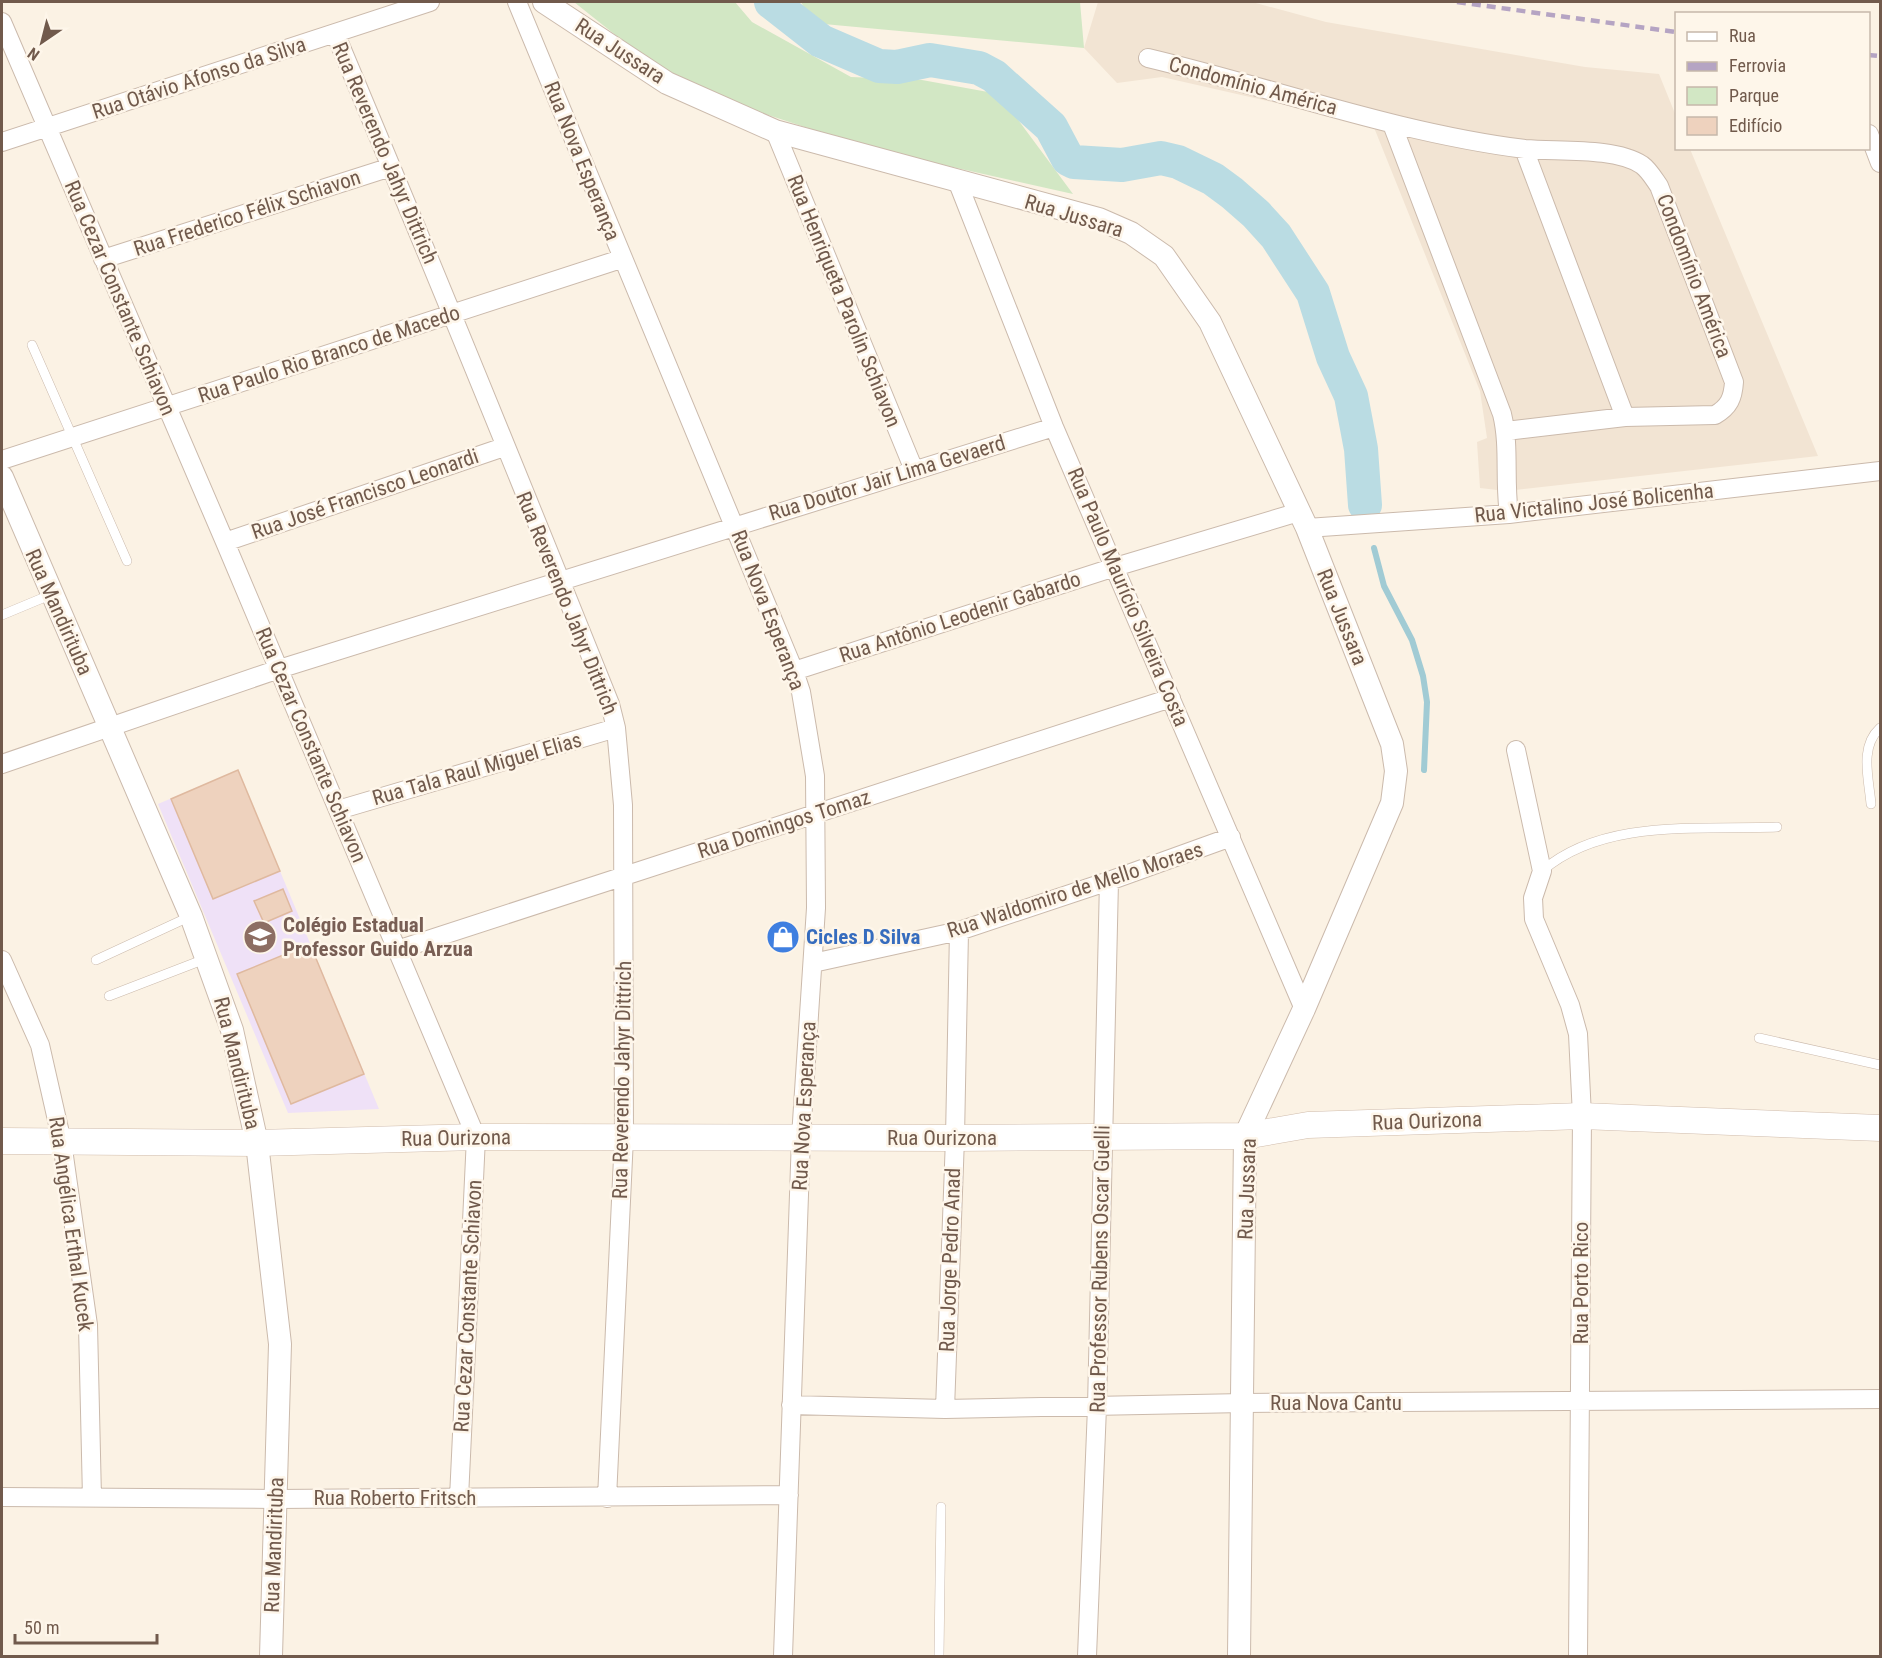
<svg xmlns="http://www.w3.org/2000/svg" width="1882" height="1658" font-family="'Roboto Condensed',sans-serif">
  <rect width="100%" height="100%" fill="#fbf2e4"/>
  <path fill="#f2e4d3" d="M 1098,2 L 1252,2 L 1326,22 L 1585,67 L 1659,74 L 1676,116 L 1676,148 L 1690,149 L 1818,456 L 1506,491 L 1480,488 L 1477,442 L 1487,438 L 1480,391 L 1373,125 L 1162,77 L 1117,83 L 1084,48 Z"/>
  <path fill="#efe1f7" d="M 238,770 L 280,871 L 379,1109 L 288,1113 L 158,804 Z"/>
  <path fill="#d2e7c4" d="M 574,2 L 735,2 L 752,22 L 851,77 L 922,80 L 999,94 L 1073,194 L 872,149 L 759,112 L 653,65 Z
    M 801,2 L 1080,2 L 1084,48 L 813,23 Z"/>
  <g fill="none" stroke-linecap="round" stroke-linejoin="round">
    <path stroke="#a1cbd4" stroke-width="6" d="M 1374,548 L 1384,586 L 1412,640 L 1423,676 L 1427,702 L 1424,770"/>
    <path stroke="#badce3" stroke-width="34" d="M 771,2 L 821,41 L 879,66 L 897,67 L 930,60 L 979,68 L 994,76 L 1051,127 L 1068,159 L 1074,162 L 1122,165 L 1161,158 L 1178,162 L 1213,179 L 1232,193 L 1256,214 L 1276,236 L 1313,293 L 1333,357 L 1351,396 L 1361,449 L 1365,505"/>
  </g>
  <path fill="#eed2be" stroke="#dfb99f" stroke-width="1.5" d="M 238,770 L 280,871 L 213,899 L 171,799 Z
    M 283,889 L 292,911 L 264,923 L 254,901 Z
    M 310,944 L 364,1074 L 291,1104 L 237,974 Z"/>
  <g fill="none" stroke-linecap="round" stroke-linejoin="round">
    <defs>
      <path id="service" d="M 32,345 L 127,561
        M 2,615 L 50,595
        M 1871,804 C 1869,779 1859,747 1880,728
        M 1542,871 C 1603,818 1700,830 1777,827
        M 96,960 L 191,916
        M 109,996 L 205,959
        M 1759,1038 L 1880,1065
        M 939,1656 L 941,1507"/>
      <path id="minor" d="M 517,2 L 794,671 L 801,692 L 815,776 L 816,908 L 801,1137 L 783,1656
        M 2,22 L 225,542 L 476,1137 L 459,1498
        M 335,33 C 429,256 520,480 610,704 L 616,728 L 623,805 L 624,1137 L 607,1498
        M 1148,58 C 1274,88 1397,133 1525,149 C 1558,152 1615,147 1642,165 C 1649,170 1654,179 1659,186 L 1734,382 C 1733,398 1729,407 1715,415 L 1625,417 L 1506,431
        M 1392,124 L 1502,414 C 1510,447 1504,480 1509,514
        M 775,131 L 914,470
        M 1869,134 L 1880,163
        M 2,142 L 430,2
        M 1524,149 L 1625,417
        M 958,183 L 1054,427 L 1304,1009
        M 103,259 L 391,167
        M 2,460 L 621,259
        M 1307,528 L 1509,514 L 1880,471
        M 225,542 L 504,447
        M 794,671 L 1115,567 L 1299,512
        M 1516,750 L 1542,871 L 1533,898 L 1534,919 L 1570,1005 L 1578,1034 L 1582,1116 L 1578,1656
        M 2,764 L 279,669 L 1054,427
        M 338,810 L 616,728
        M 397,950 L 1171,698
        M 2,960 L 40,1045 L 62,1142 L 88,1325 L 92,1498
        M 813,963 L 959,931 L 1109,881 L 1231,837
        M 791,1405 L 945,1409 L 1244,1403 L 1880,1399
        M 945,1409 L 955,1138 L 959,931
        M 2,1497 L 276,1499 L 789,1495
        M 1087,1656 L 1097,1407 L 1109,881"/>
      <path id="tertiary" d="M 544,2 L 667,83 L 775,131 L 1099,219 L 1131,233 L 1164,256 L 1210,322 L 1307,528 L 1392,744 L 1396,771 L 1392,803 L 1304,1009 L 1245,1136 L 1239,1656
        M 2,477 L 191,916 L 232,1030 L 257,1143 L 280,1344 L 271,1656"/>
      <path id="secondary" d="M 2,1141 L 257,1143 L 476,1137 L 955,1138 L 1245,1136 L 1308,1125 L 1582,1116 L 1880,1128"/>
    </defs>
    <use href="#service" stroke="#cbbaac" stroke-width="10"/>
    <use href="#minor" stroke="#cbbaac" stroke-width="20"/>
    <use href="#tertiary" stroke="#cbbaac" stroke-width="24"/>
    <use href="#secondary" stroke="#d0bcac" stroke-width="27"/>
    <use href="#service" stroke="#fff" stroke-width="9"/>
    <use href="#minor" stroke="#fff" stroke-width="18"/>
    <use href="#tertiary" stroke="#fff" stroke-width="22"/>
    <use href="#secondary" stroke="#fff" stroke-width="26"/>
    <path stroke="#b5a4c3" stroke-width="4.5" stroke-dasharray="9 6" stroke-linecap="butt" d="M 1457,2 L 1676,32
      M 1868,55 L 1880,56"/>
  </g>
  <defs>
    <symbol id="school-disc" viewBox="-11 -11 22 22"><circle r="9.5" fill="#8d6e63" stroke="#fef6ea"/><path d="M0-5L7-2L0 1L-7-2ZM-4 1L0 2.5L4 1V4Q0 6-4 4Z" fill="#fff"/></symbol>
    <symbol id="shop-disc" viewBox="-11 -11 22 22"><circle r="9.5" fill="#3f7fe0" stroke="#fef6ea"/><path d="M-5-2.5h2.3a2.7 3.5 0 0 1 5.4 0H5L5.5 6h-11ZM-1.5-2.5h3a1.5 2.3 0 0 0-3 0Z" fill="#fff"/></symbol>
  </defs>
  <g fill-rule="evenodd">
    <use href="#school-disc" x="241" y="918" width="38" height="38"/>
    <use href="#shop-disc" x="764" y="918" width="38" height="38"/>
  </g>
  <g text-anchor="middle" stroke-width="5" stroke-linejoin="round" paint-order="stroke">
    <g font-size="21" fill="#715a4c" stroke="#fef6ea">
      <text transform="translate(620 51) rotate(33)" y="7">Rua Jussara</text>
      <text transform="translate(199 78) rotate(-18)" y="7">Rua Otávio Afonso da Silva</text>
      <text transform="translate(1253 86) rotate(15)" y="7">Condomínio América</text>
      <text transform="translate(385 153) rotate(67)" y="7">Rua Reverendo Jahyr Dittrich</text>
      <text transform="translate(582 161) rotate(68)" y="7">Rua Nova Esperança</text>
      <text transform="translate(247 213) rotate(-18)" y="7">Rua Frederico Félix Schiavon</text>
      <text transform="translate(1074 216) rotate(17)" y="7">Rua Jussara</text>
      <text transform="translate(1694 276) rotate(69)" y="7">Condomínio América</text>
      <text transform="translate(120 298) rotate(67)" y="7">Rua Cezar Constante Schiavon</text>
      <text transform="translate(844 301) rotate(68)" y="7">Rua Henriqueta Parolin Schiavon</text>
      <text transform="translate(329 354) rotate(-18)" y="7">Rua Paulo Rio Branco de Macedo</text>
      <text transform="translate(887 478) rotate(-17)" y="7">Rua Doutor Jair Lima Gevaerd</text>
      <text transform="translate(365 494) rotate(-19)" y="7">Rua José Francisco Leonardi</text>
      <text transform="translate(1594 503) rotate(-6)" y="7">Rua Victalino José Bolicenha</text>
      <text transform="translate(1128 597) rotate(67)" y="7">Rua Paulo Maurício Silveira Costa</text>
      <text transform="translate(567 603) rotate(68)" y="7">Rua Reverendo Jahyr Dittrich</text>
      <text transform="translate(768 610) rotate(69)" y="7">Rua Nova Esperança</text>
      <text transform="translate(59 612) rotate(66)" y="7">Rua Mandirituba</text>
      <text transform="translate(960 617) rotate(-18)" y="7">Rua Antônio Leodenir Gabardo</text>
      <text transform="translate(1342 617) rotate(68)" y="7">Rua Jussara</text>
      <text transform="translate(311 745) rotate(67)" y="7">Rua Cezar Constante Schiavon</text>
      <text transform="translate(477 769) rotate(-16)" y="7">Rua Tala Raul Miguel Elias</text>
      <text transform="translate(784 824) rotate(-18)" y="7">Rua Domingos Tomaz</text>
      <text transform="translate(1075 890) rotate(-18)" y="7">Rua Waldomiro de Mello Moraes</text>
      <text transform="translate(237 1063) rotate(76)" y="7">Rua Mandirituba</text>
      <text transform="translate(622 1080) rotate(-89)" y="7">Rua Reverendo Jahyr Dittrich</text>
      <text transform="translate(804 1106) rotate(-87)" y="7">Rua Nova Esperança</text>
      <text transform="translate(1427 1121) rotate(-2)" y="7">Rua Ourizona</text>
      <text transform="translate(456 1138) rotate(-1)" y="7">Rua Ourizona</text>
      <text x="942" y="1145">Rua Ourizona</text>
      <text transform="translate(1247 1189) rotate(-88)" y="7">Rua Jussara</text>
      <text transform="translate(71 1224) rotate(82)" y="7">Rua Angélica Erthal Kucek</text>
      <text transform="translate(950 1260) rotate(-88)" y="7">Rua Jorge Pedro Anad</text>
      <text transform="translate(1100 1269) rotate(-89)" y="7">Rua Professor Rubens Oscar Guelli</text>
      <text transform="translate(1581 1283) rotate(-90)" y="7">Rua Porto Rico</text>
      <text transform="translate(468 1306) rotate(-87)" y="7">Rua Cezar Constante Schiavon</text>
      <text x="1336" y="1410">Rua Nova Cantu</text>
      <text x="395" y="1505">Rua Roberto Fritsch</text>
      <text transform="translate(274 1545) rotate(-88)" y="7">Rua Mandirituba</text>
    </g>
    <g font-size="21" font-weight="bold" fill="#785e54" stroke="#fef6ea" text-anchor="start">
      <text x="283" y="932">Colégio Estadual<tspan x="283" dy="24">Professor Guido Arzua</tspan></text>
    </g>
    <g font-size="21" font-weight="bold" fill="#366cbe" stroke="#fef6ea" text-anchor="start">
      <text x="806" y="944">Cicles D Silva</text>
    </g>
  </g>
  <rect width="1882" height="1658" fill="none" stroke="#715a4c" stroke-width="6"/>
  <rect x="1675" y="12" width="195" height="138" fill="#fef6ea" stroke="#c6b8ab" stroke-width="1.5"/>
  <rect x="1687" y="32" width="30" height="9" fill="#ffffff" stroke="#c6b8ab" stroke-width="1.5"/>
  <text x="1729" y="42" font-size="18" fill="#715a4c">Rua</text>
  <rect x="1687" y="62" width="30" height="9" fill="#b5a4c3" stroke="#c6b8ab" stroke-width="1.5"/>
  <text x="1729" y="72" font-size="18" fill="#715a4c">Ferrovia</text>
  <rect x="1687" y="87" width="30" height="18" fill="#d2e7c4" stroke="#c6b8ab" stroke-width="1.5"/>
  <text x="1729" y="102" font-size="18" fill="#715a4c">Parque</text>
  <rect x="1687" y="117" width="30" height="18" fill="#eed2be" stroke="#c6b8ab" stroke-width="1.5"/>
  <text x="1729" y="132" font-size="18" fill="#715a4c">Edifício</text>
  <g transform="translate(42 42) rotate(215)" stroke="#fef6ea" stroke-width="4.5" paint-order="stroke">
  <path d="M0-4.5L10 22L0 15L-10 22Z" fill="#715a4c"/>
  <text y="-9" font-size="16" font-weight="bold" text-anchor="middle" fill="#715a4c">N</text>
  </g>
  <path d="M15 1634v9h142v-9" fill="none" stroke="#715a4c" stroke-width="3"/>
  <text x="24" y="1634" font-size="18" fill="#715a4c" stroke="#fef6ea" stroke-width="4.5" paint-order="stroke">50 m</text>
</svg>
